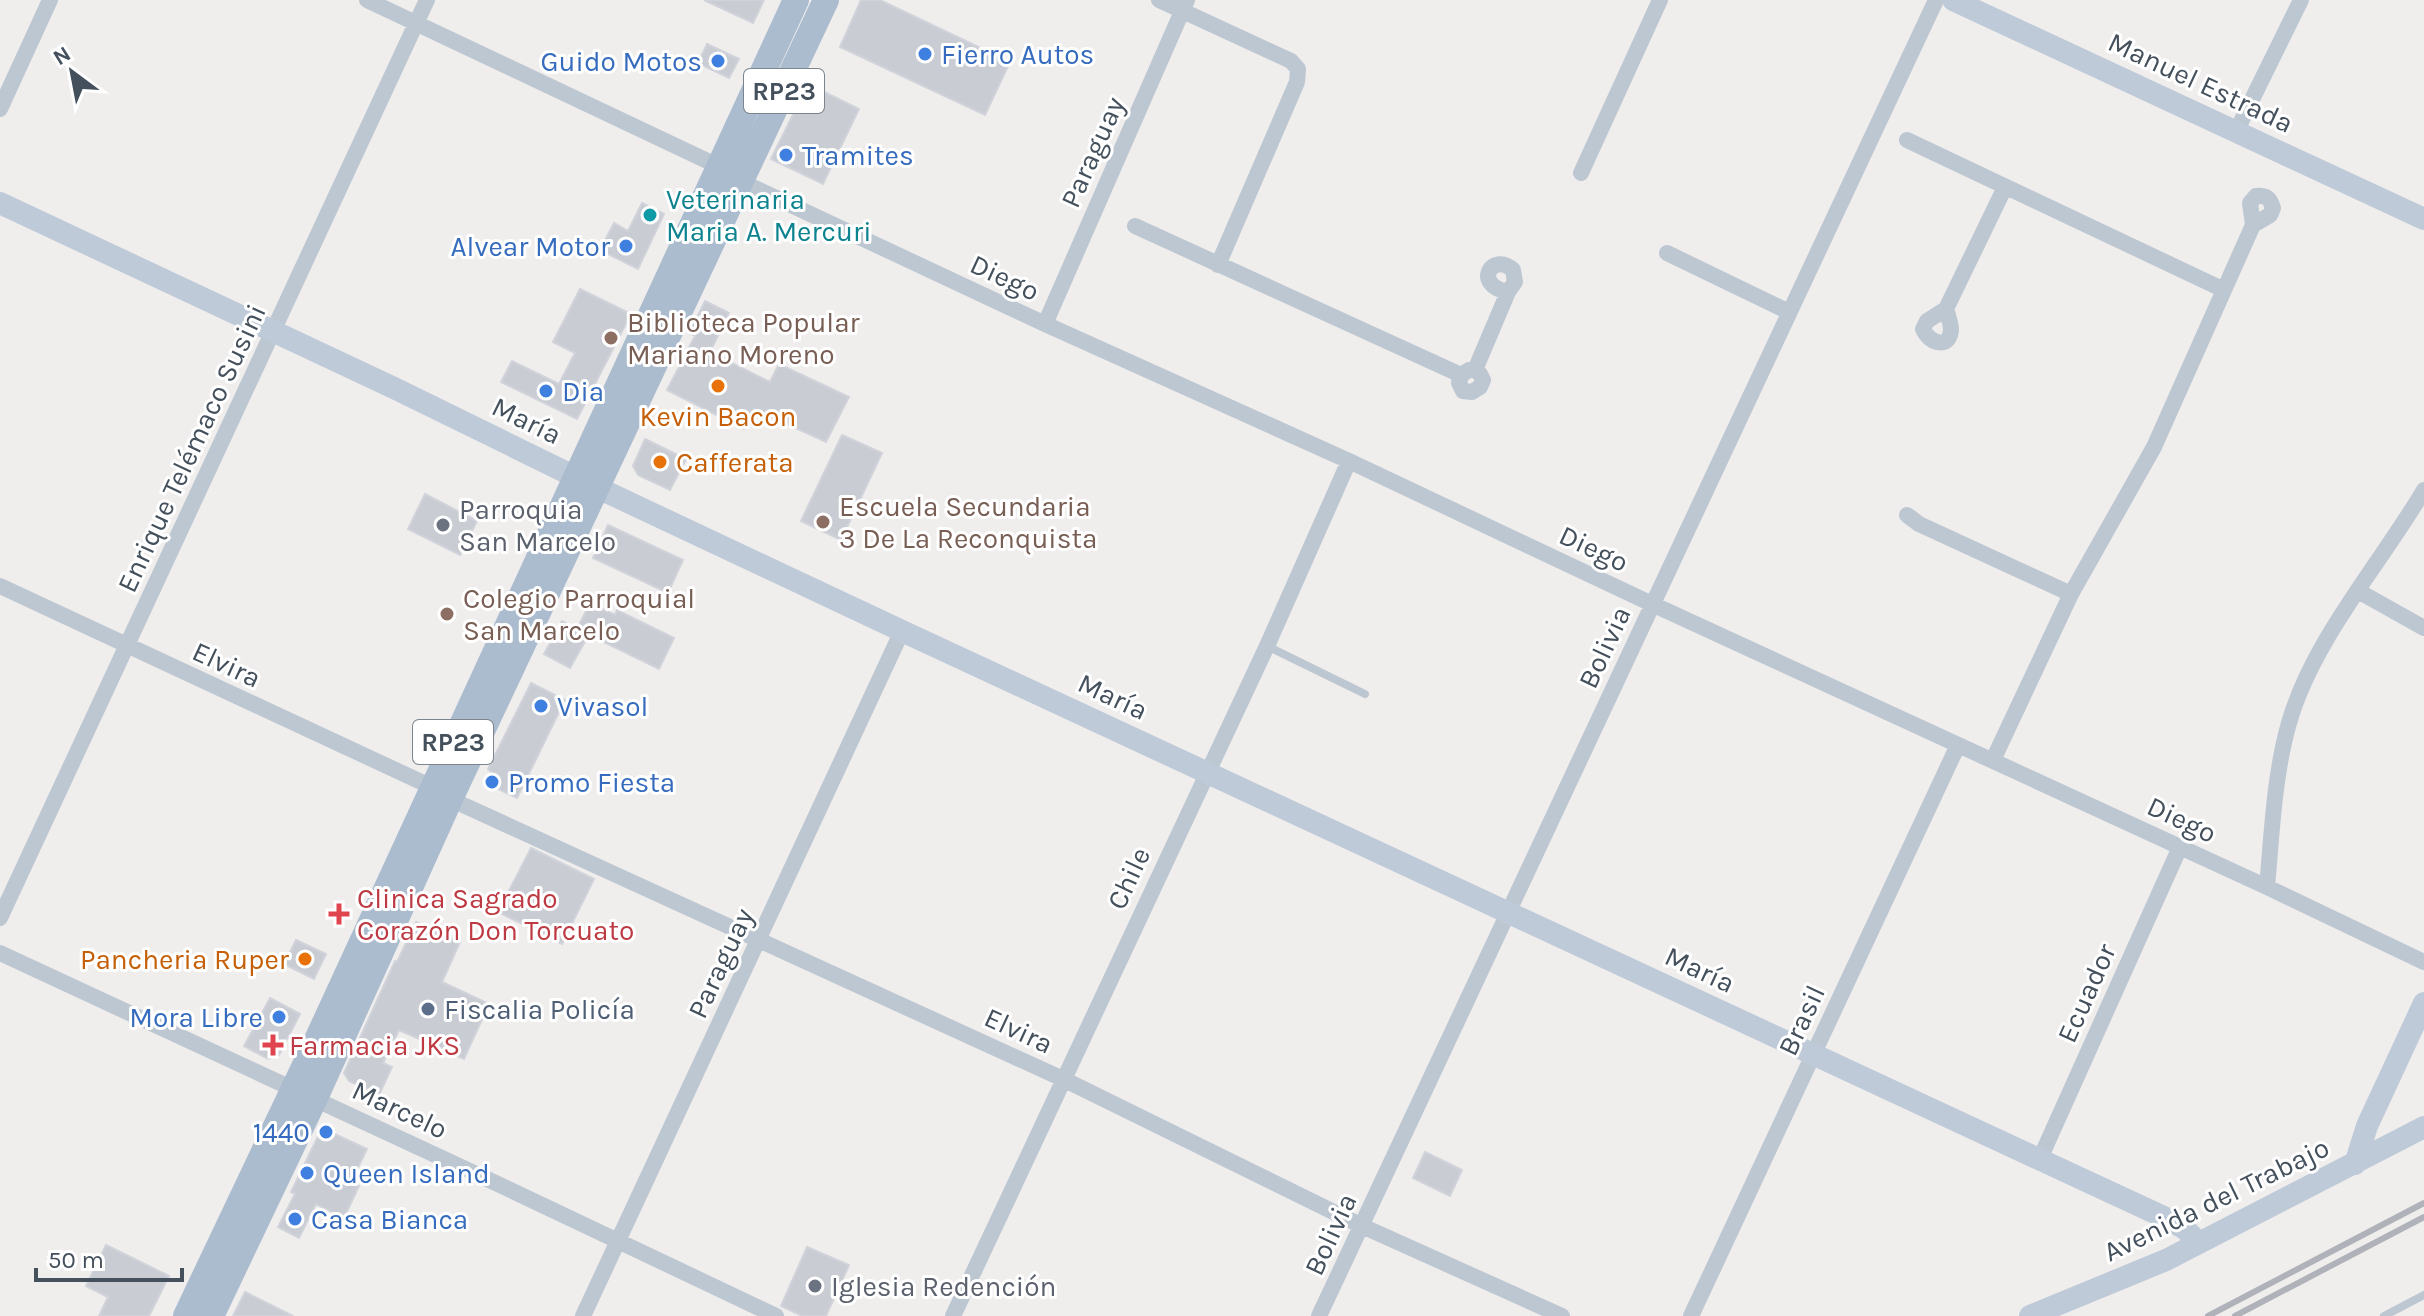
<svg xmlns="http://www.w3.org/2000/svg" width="2424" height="1316" font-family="Karla,sans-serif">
  <rect width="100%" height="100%" fill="#f0eded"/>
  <path fill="#c9ccd3" stroke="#d1d3da" stroke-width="2" d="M 704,0 L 764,0 L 753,23 Z
    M 861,0 L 880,0 L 1010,62 L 985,115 L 840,47 Z
    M 707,44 L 739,59 L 729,78 L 698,63 Z
    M 808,84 L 859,109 L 823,184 L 771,159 Z
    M 642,203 L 664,214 L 638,269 L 600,250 L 614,223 L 628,231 Z
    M 580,289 L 631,314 L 577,419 L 501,382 L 512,361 L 559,384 L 575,353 L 553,342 Z
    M 705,301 L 729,313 L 710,352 L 770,382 L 779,364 L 849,397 L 826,442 L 754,409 L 744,429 L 667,390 L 695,336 L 689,333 Z
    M 842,435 L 882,453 L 841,540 L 801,521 Z
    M 645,439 L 686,459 L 670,490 L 638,475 L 633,466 Z
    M 425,494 L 477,521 L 460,555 L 408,529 Z
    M 608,525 L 683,560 L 668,593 L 593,558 Z
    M 590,603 L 615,615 L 617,610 L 674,638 L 659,669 L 577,629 Z
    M 562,621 L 588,636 L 570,668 L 544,654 Z
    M 531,683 L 565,700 L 517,798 L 486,783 L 492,773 L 488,769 Z
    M 531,848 L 594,879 L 562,944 L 498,912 Z
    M 416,922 L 460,942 L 442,982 L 489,1004 L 464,1059 L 399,1030 L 383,1063 L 392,1067 L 379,1095 L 349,1081 L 344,1073 L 395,961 L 397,962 Z
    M 296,940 L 326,954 L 314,979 L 284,964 Z
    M 270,998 L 300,1014 L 279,1055 L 268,1059 L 244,1046 Z
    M 322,1128 L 367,1149 L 351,1182 L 359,1186 L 344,1218 L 316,1204 L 299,1238 L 278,1227 L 295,1194 L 291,1192 Z
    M 1425,1152 L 1462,1170 L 1450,1196 L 1413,1178 Z
    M 106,1245 L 169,1276 L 149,1316 L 99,1316 L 108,1297 L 86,1286 Z
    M 807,1247 L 849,1265 L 826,1316 L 802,1316 L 781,1306 Z
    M 245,1292 L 293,1316 L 233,1316 Z"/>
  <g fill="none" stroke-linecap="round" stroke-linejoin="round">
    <path stroke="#bdc7d1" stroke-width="8" d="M 1267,646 L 1365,694
      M 2384,1316 L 2424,1295"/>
    <path stroke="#bdc7d1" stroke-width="16" d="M 367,0 L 718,166
      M 1159,0 L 1291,61 L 1298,69 L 1297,82 L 1218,265
      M 0,109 L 50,0
      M 2236,132 L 2301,0
      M 1907,140 L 2222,289
      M 1581,173 L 1660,0
      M 742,182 L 1045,324 L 1349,461 L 1652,604 L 2267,887 L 2424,962
      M 1135,226 L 1461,375 L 1469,370 L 1475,370 L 1508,292 L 1515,282 L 1513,270 C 1492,251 1472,285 1508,292
      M 1667,253 L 1789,312
      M 1946,309 C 1948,316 1951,323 1951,330 C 1949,351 1928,342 1923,329 L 1927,321 L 1946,309 L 2005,187
      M 1045,324 L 1187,0
      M 1461,375 L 1459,383 L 1463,391 L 1472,392 L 1480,387 L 1483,380 L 1480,374 L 1475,370
      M 1907,515 L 1919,524 L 2071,594
      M 0,586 L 432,787
      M 2358,591 L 2424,628
      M 1993,760 L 2071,594 L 2154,447 L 2253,225 L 2270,215 L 2273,208 C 2270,198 2266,195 2256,196 L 2250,203 L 2253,225
      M 450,799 L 1063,1079 L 1362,1226 L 1562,1316
      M 2267,887 C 2272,833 2274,775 2289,723 C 2312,641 2381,563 2424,490
      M 0,918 L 427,0
      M 0,953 L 500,1185 L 776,1316
      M 2039,1161 L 2180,847
      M 583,1316 L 902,631
      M 953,1316 L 1267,646 L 1349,461
      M 1319,1316 L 1936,0
      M 1691,1316 L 1958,745"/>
    <path stroke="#becad8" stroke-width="22" d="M 1953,0 L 2424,219
      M 0,203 L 394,388 L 598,488 L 902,631 L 2168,1219 L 2185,1229 L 2199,1243
      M 2355,1164 L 2367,1126 L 2424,1003
      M 2030,1316 L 2166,1260 L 2424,1127"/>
    <path stroke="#abbccf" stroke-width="26" d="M 186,1316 L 316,1042 L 796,0
      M 211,1316 L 315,1098 L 450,799 L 826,0"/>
    <path stroke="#afb2b9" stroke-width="6" d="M 2208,1316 L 2424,1203
      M 2235,1316 L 2424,1217"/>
  </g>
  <g fill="#3f7fe0" stroke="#fff" stroke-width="3">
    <circle cx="925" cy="54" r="8"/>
    <circle cx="718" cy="61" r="8"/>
    <circle cx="786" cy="155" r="8"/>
    <circle cx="626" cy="246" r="8"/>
    <circle cx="546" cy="391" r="8"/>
    <circle cx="541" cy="706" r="8"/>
    <circle cx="492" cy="782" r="8"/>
    <circle cx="279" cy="1017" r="8"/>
    <circle cx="326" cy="1132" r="8"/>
    <circle cx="307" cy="1173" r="8"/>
    <circle cx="295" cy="1219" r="8"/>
  </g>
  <circle fill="#0f9aa8" stroke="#fff" stroke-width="3" cx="650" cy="215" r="8"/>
  <g fill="#8d6e63" stroke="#fff" stroke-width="3">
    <circle cx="611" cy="338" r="8"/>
    <circle cx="823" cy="522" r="8"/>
    <circle cx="447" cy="614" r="8"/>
  </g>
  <g fill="#e8710a" stroke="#fff" stroke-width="3">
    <circle cx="718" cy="386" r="8"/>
    <circle cx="660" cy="462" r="8"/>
    <circle cx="305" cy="959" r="8"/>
  </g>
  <g fill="#6b7280" stroke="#fff" stroke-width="3">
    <circle cx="443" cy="525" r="8"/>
    <circle cx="815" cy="1286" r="8"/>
  </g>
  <g fill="#e0444e" stroke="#fff" stroke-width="3">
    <path d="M335 902h8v8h8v8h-8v8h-8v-8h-8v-8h8z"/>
    <path d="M269 1033h8v8h8v8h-8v8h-8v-8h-8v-8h8z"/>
  </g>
  <circle fill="#5c6f8a" stroke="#fff" stroke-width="3" cx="428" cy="1009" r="8"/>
  <g text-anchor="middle" stroke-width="6" stroke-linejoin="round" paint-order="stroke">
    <g fill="#fff" stroke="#7c848d" stroke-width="2">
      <rect x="744" y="69" width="80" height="44" rx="6"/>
      <rect x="413" y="720" width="80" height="44" rx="6"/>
    </g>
    <g font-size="26" font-weight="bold" fill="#44505c">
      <text x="784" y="100">RP23</text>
      <text x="453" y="751">RP23</text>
    </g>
    <g font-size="28" fill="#366cbe" stroke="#fff" text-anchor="start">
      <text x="941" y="64">Fierro Autos</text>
      <text x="702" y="71" text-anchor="end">Guido Motos</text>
      <text x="802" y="165">Tramites</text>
      <text x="610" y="256" text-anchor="end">Alvear Motor</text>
      <text x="562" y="401">Dia</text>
      <text x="557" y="716">Vivasol</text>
      <text x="508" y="792">Promo Fiesta</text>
      <text x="263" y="1027" text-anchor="end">Mora Libre</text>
      <text x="310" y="1142" text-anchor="end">1440</text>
      <text x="323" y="1183">Queen Island</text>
      <text x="311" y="1229">Casa Bianca</text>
    </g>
    <g font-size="28" fill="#44505c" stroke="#fff">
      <text transform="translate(2201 82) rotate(25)" y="10">Manuel Estrada</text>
      <text transform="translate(1092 152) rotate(-66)" y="10">Paraguay</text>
      <text transform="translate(1005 277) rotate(25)" y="10">Diego</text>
      <text transform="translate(527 420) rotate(26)" y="10">María</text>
      <text transform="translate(191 448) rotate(-65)" y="10">Enrique Telémaco Susini</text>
      <text transform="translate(1594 548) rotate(25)" y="10">Diego</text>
      <text transform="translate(1604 647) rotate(-65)" y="10">Bolivia</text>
      <text transform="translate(227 664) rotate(25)" y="10">Elvira</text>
      <text transform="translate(1113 696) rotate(25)" y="10">María</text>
      <text transform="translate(2182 819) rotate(25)" y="10">Diego</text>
      <text transform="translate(1128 878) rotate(-65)" y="10">Chile</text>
      <text transform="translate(720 963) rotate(-65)" y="10">Paraguay</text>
      <text transform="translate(1700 969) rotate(25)" y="10">María</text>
      <text transform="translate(2086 993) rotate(-66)" y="10">Ecuador</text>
      <text transform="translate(1801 1020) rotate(-65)" y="10">Brasil</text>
      <text transform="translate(1019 1030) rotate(25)" y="10">Elvira</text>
      <text transform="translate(400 1109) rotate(25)" y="10">Marcelo</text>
      <text transform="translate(2216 1199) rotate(-26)" y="10">Avenida del Trabajo</text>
      <text transform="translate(1330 1234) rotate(-65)" y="10">Bolivia</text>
    </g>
    <g font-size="28" fill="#0d838f" stroke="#fff" text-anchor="start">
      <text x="666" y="209">Veterinaria<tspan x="666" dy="32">Maria A. Mercuri</tspan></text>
    </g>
    <g font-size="28" fill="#785e54" stroke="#fff" text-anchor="start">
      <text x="627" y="332">Biblioteca Popular<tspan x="627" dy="32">Mariano Moreno</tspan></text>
      <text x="839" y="516">Escuela Secundaria<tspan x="839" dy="32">3 De La Reconquista</tspan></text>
      <text x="463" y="608">Colegio Parroquial<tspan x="463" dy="32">San Marcelo</tspan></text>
    </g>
    <g font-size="28" fill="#c56008" stroke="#fff">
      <text x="718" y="426">Kevin Bacon</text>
      <text x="676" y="472" text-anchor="start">Cafferata</text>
      <text x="289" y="969" text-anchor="end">Pancheria Ruper</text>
    </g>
    <g font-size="28" fill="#5b616d" stroke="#fff" text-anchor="start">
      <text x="459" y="519">Parroquia<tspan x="459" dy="32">San Marcelo</tspan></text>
      <text x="831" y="1296">Iglesia Redención</text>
    </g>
    <g font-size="28" fill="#be3a42" stroke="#fff" text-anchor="start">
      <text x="357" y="908">Clinica Sagrado<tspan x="357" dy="32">Corazón Don Torcuato</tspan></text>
      <text x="289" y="1055">Farmacia JKS</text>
    </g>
    <g font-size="28" fill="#4e5e75" stroke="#fff" text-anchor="start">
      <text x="444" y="1019">Fiscalia Policía</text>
    </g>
  </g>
  <g transform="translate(72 72) rotate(328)" stroke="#ffffff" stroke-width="6" paint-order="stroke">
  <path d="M0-6L14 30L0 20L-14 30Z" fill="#44505c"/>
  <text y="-12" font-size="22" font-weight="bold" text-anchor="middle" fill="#44505c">N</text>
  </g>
  <path d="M36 1268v12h146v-12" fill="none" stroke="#44505c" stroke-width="4"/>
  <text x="48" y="1268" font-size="24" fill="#44505c" stroke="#ffffff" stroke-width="6" paint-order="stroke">50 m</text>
</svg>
